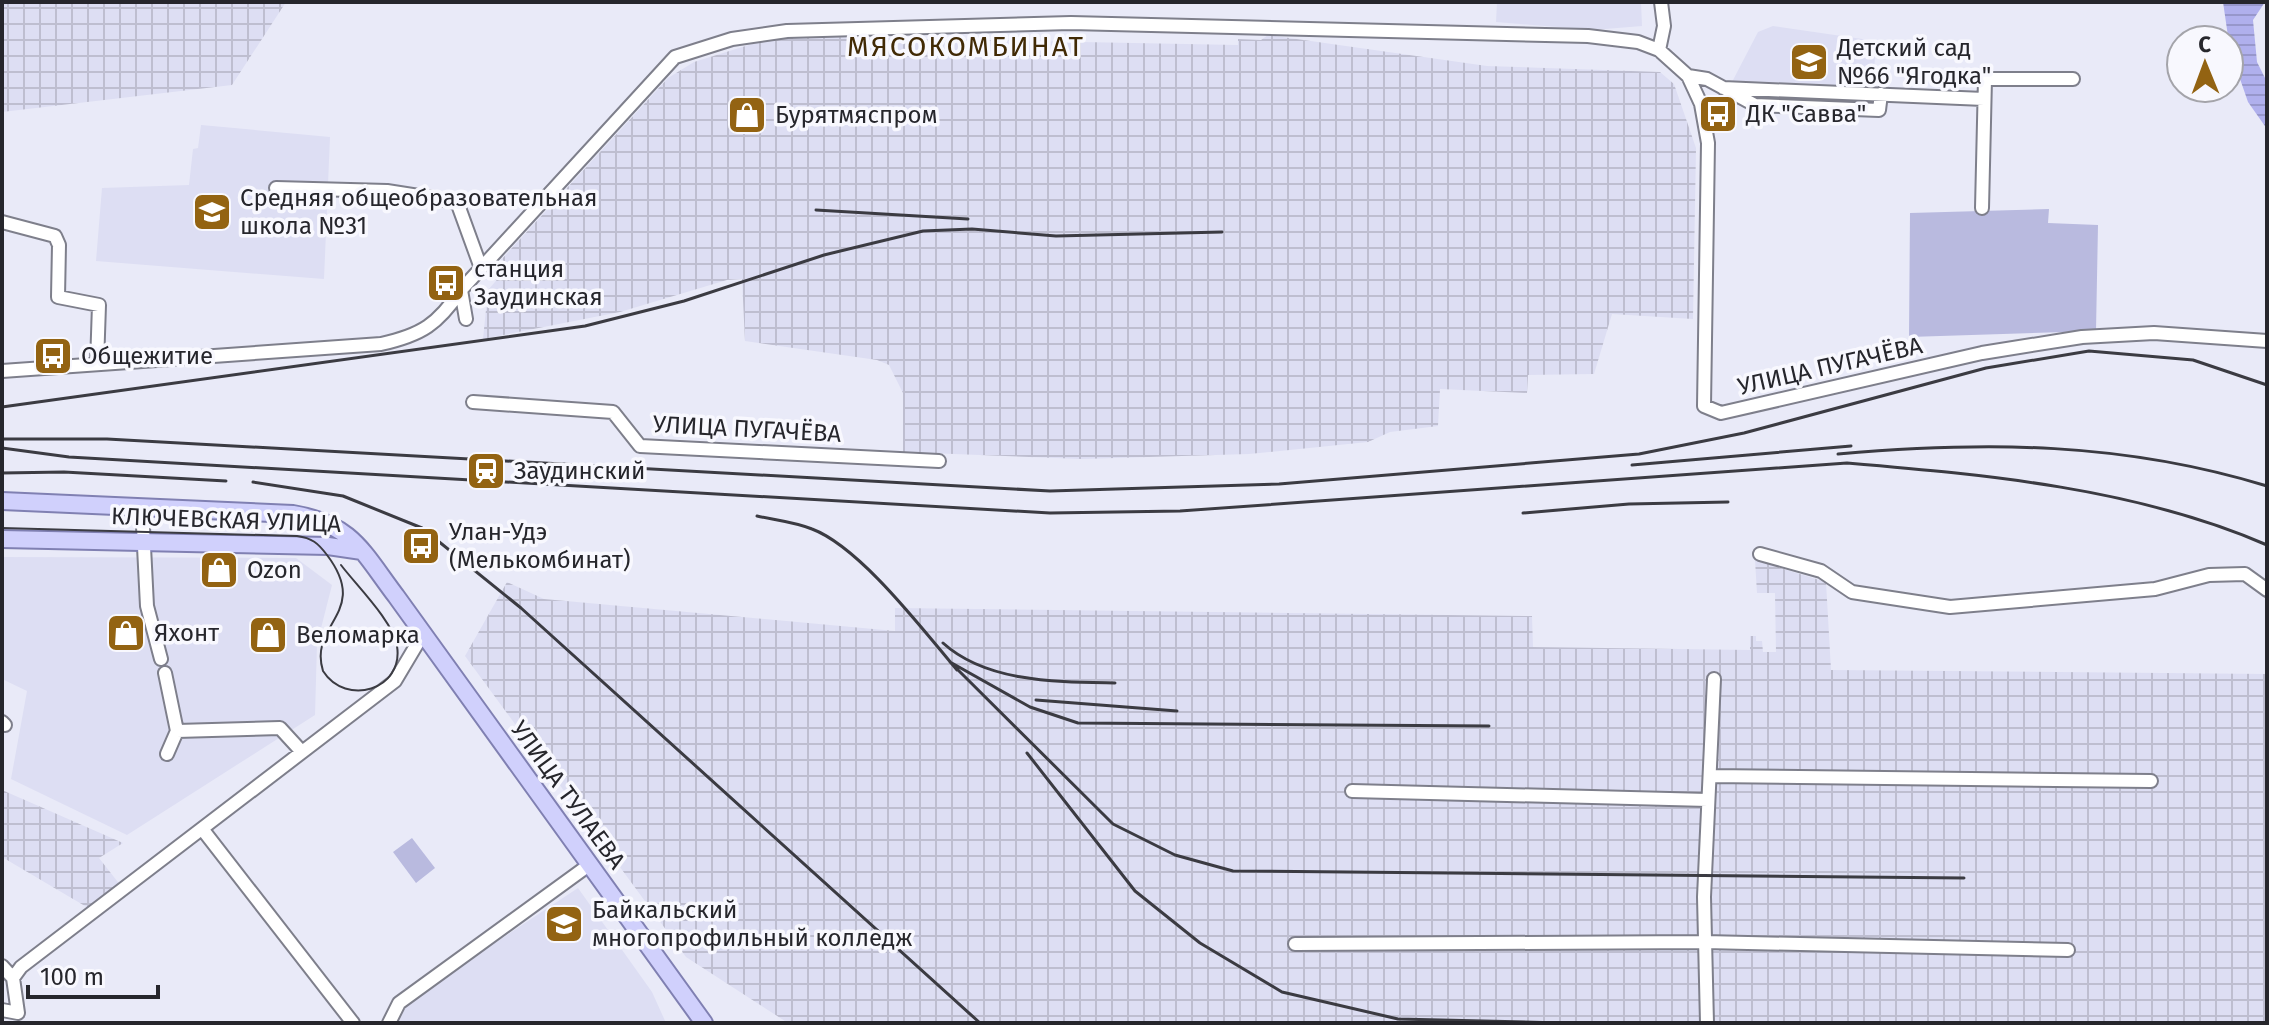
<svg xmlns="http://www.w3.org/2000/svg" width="2269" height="1025" font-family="'Fira Sans',sans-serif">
  <defs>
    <pattern id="industrial-grid" width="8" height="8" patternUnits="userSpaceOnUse" patternTransform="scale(2)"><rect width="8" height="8" fill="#dddef3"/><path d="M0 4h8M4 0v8" fill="none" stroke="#bebed0"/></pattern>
    <pattern id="water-rules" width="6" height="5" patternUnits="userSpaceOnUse" patternTransform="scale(2)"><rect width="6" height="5" fill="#b0b0ed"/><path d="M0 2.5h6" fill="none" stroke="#9797cb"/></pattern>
  </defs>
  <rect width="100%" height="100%" fill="#e9eaf8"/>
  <path fill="#dddef3" d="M 1497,2 L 1641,2 L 1642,26 L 1593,30 L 1496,22 Z
    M 1773,26 L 1876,41 L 1873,88 L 1732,82 L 1758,32 Z
    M 201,125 L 330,137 L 324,279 L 96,261 L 102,188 L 189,185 L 193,149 L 198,148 Z
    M 2,557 L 296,558 L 332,585 L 317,644 L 315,715 L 127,835 L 11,779 L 27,691 L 2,679 Z
    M 578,888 L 652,992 L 666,1023 L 395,1023 L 398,1012 L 422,991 Z"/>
  <path fill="url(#industrial-grid)" d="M 2,2 L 286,2 L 232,85 L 2,112 Z
    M 1268,35 L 1487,66 L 1660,72 L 1674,84 L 1696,148 L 1693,319 L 1612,314 L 1594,374 L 1528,375 L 1527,393 L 1440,389 L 1438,426 L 1390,432 L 1368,442 L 1249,454 L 1082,459 L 903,452 L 903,393 L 889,365 L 877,360 L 745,341 L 742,279 L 727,280 L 620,312 L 483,339 L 488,290 L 508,267 L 501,260 L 668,78 L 694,62 L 778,36 L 1238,45 L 1238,39 L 1261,40 Z
    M 1755,560 L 1826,582 L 1831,670 L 2267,674 L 2267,1023 L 788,1023 L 686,957 L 465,656 L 507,582 L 544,599 L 895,631 L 895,608 L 1532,616 L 1533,647 L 1750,650 L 1750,636 L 1756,636 L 1756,641 L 1762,641 L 1763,652 L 1776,652 L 1775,593 L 1757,593 Z
    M 2,790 L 123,843 L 99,858 L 121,886 L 90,909 L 2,857 Z"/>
  <path fill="#b9badf" d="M 2049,209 L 2048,223 L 2098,225 L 2096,331 L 1909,337 L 1910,213 Z
    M 412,838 L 435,868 L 416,883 L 393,852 Z"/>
  <path fill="url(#water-rules)" d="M 2223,2 L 2265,2 L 2253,20 L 2257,62 L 2267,82 L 2267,129 L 2248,102 L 2230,50 Z"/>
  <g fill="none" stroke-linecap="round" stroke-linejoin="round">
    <defs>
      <path id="minor" d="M 1659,50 L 1664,26 L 1661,2
        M 1688,76 L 1707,79 L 1755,105 L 1879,110 L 1881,94
        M 1723,88 L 1984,99
        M 276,188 L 387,191 L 457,202 L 481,268
        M 1982,208 L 1985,79 L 2073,79
        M 2,222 L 55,236 L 59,245 L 58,297 L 99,305 L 97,364
        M 461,290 L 466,319
        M 2,371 L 381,344 C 422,335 438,324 461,290 L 675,57 L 732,39 L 787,31 L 1071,23 L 1588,36 L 1638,42 L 1659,50 L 1688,76 L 1701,104 L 1708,143 L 1704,406 L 1721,413 L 1982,353 L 2082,337 L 2154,333 L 2267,341
        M 473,402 L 613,412 L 640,446 L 939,461
        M 142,507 L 147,606 L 161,659
        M 1760,554 L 1821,571 L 1852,592 L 1950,607 L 2155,589 L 2209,575 L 2245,574 L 2267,590
        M 165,673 L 177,731 L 167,754
        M 2,722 L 5,725
        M 177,731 L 280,728 L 302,752
        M 1710,776 L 2151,781
        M 1352,791 L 1708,800
        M 203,830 L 353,1023
        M 1295,944 L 1705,942 L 2068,950
        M 2,966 L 13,978 L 18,1013 L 2,1010
        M 13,978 L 21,967 L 395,681 L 423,634
        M 389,1023 L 399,1003 L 589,865
        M 1707,1023 L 1704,897 L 1714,679"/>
      <path id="major" d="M 2,501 L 293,514 C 352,524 362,551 396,596 L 704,1023
        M 2,539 L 328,546 L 362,551"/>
    </defs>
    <use href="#minor" stroke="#7e7f8b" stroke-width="16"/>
    <use href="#major" stroke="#8080b2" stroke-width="20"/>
    <use href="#minor" stroke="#fff" stroke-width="12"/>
    <use href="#major" stroke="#d0d0fc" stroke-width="16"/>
    <path stroke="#3b3b42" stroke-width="2" d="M 2,528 L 297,536 C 312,538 318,543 327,555 C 371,613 308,623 323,671 C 346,707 404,690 397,646 C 393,621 356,585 341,565"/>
    <path stroke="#3b3b42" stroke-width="3" d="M 816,210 L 968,219
      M 2,407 L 585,326 L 684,301 L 824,255 L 923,231 L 972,229 L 1056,236 L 1222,232
      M 2,439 L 107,439 L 1050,491 L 1279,484 L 1639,454 L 1744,433 L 1986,368 L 2089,351 L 2193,360 L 2267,385
      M 2,448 L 69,457 L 1050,513 L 1180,511 L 1847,463 C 1988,475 2136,488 2267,545
      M 1838,454 C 1987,441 2123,442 2267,486
      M 1632,465 L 1851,446
      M 2,473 L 64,472 L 226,481
      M 253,482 L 343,496 L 422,528 L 521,608 L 980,1023
      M 1523,513 L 1629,504 L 1728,502
      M 757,516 C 775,520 795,522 812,529 C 860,547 923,630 957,670
      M 943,643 C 987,683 1059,682 1115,683
      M 1036,700 L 1177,711
      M 1489,726 L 1078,723 L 1030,707 L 950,662 L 1113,824 L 1175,855 L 1233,871 L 1964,878
      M 1027,753 L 1135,891 L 1200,943 L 1282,992 L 1398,1019 L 1562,1023"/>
  </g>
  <defs>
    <symbol id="school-square" viewBox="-11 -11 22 22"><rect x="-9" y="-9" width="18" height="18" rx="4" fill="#936312" stroke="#f8f8fe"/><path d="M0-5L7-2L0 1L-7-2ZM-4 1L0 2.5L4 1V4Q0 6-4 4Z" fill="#fff"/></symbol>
    <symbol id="bus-square" viewBox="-11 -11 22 22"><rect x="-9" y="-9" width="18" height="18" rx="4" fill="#936312" stroke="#f8f8fe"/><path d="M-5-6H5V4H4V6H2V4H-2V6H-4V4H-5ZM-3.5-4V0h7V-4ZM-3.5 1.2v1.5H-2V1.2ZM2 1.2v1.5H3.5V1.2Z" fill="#fff"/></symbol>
    <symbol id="shop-square" viewBox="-11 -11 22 22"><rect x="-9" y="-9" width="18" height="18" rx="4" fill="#936312" stroke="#f8f8fe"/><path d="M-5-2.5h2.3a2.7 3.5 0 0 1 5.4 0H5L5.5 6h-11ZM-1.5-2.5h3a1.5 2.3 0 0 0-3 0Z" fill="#fff"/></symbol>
    <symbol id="station-square" viewBox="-11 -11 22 22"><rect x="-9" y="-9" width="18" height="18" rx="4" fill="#936312" stroke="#f8f8fe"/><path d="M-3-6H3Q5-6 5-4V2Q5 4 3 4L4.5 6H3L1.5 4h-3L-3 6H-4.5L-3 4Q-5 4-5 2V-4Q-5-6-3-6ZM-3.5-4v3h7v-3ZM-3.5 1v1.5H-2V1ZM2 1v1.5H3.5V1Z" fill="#fff"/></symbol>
    <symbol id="university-square" viewBox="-11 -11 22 22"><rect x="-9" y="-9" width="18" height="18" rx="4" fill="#936312" stroke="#f8f8fe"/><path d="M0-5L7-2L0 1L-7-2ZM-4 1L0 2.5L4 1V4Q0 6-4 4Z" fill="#fff"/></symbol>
  </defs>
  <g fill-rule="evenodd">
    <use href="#school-square" x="1787" y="40" width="44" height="44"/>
    <use href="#bus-square" x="1696" y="92" width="44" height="44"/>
    <use href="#shop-square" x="725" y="93" width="44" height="44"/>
    <use href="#school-square" x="190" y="190" width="44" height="44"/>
    <use href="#bus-square" x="424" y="261" width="44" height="44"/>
    <use href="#bus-square" x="31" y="334" width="44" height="44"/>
    <use href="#station-square" x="464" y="449" width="44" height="44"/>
    <use href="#bus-square" x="399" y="524" width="44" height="44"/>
    <use href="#shop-square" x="197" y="548" width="44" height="44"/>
    <use href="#shop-square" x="104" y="611" width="44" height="44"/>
    <use href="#shop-square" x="246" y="613" width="44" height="44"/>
    <use href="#university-square" x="542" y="902" width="44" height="44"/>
  </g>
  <g text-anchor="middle" stroke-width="7" stroke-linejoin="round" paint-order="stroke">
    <g font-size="24" fill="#26262c" stroke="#f8f8fe" text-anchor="start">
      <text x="1837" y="56">Детский сад<tspan x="1837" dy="28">№66 "Ягодка"</tspan></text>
      <text x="1746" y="122">ДК "Савва"</text>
      <text x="775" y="123">Бурятмяспром</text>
      <text x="240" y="206">Средняя общеобразовательная<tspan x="240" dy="28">школа №31</tspan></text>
      <text x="474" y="277">станция<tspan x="474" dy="28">Заудинская</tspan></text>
      <text x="81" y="364">Общежитие</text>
      <text x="514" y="479">Заудинский</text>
      <text x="449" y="540">Улан-Удэ<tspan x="449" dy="28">(Мелькомбинат)</tspan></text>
      <text x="247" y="578">Ozon</text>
      <text x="154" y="641">Яхонт</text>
      <text x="296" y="643">Веломарка</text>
      <text x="592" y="918">Байкальский<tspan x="592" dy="28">многопрофильный колледж</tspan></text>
    </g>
    <g font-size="24" fill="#26262c" stroke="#f8f8fe">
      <text transform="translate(1830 366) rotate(-13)" y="8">УЛИЦА ПУГАЧЁВА</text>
      <text transform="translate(747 429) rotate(3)" y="8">УЛИЦА ПУГАЧЁВА</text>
      <text transform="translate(226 520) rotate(2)" y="8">КЛЮЧЕВСКАЯ УЛИЦА</text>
      <text transform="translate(568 795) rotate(54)" y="8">УЛИЦА ТУЛАЕВА</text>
    </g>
    <g font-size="28" letter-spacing="2" fill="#412a05" stroke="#f8f8fe">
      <text x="966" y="56">МЯСОКОМБИНАТ</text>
    </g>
  </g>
  <rect width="2269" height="1025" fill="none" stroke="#26262c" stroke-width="8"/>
  <g transform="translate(2205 64) rotate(359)"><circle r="38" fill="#f8f8fe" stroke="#a4a4aa" stroke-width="2"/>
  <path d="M0-6L14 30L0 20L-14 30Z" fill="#936312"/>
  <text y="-12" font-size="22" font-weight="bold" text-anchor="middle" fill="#26262c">С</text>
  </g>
  <path d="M28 985v12h130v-12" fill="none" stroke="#26262c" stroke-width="4"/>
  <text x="40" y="985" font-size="24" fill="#26262c" stroke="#f8f8fe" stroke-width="6" paint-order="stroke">100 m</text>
</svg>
